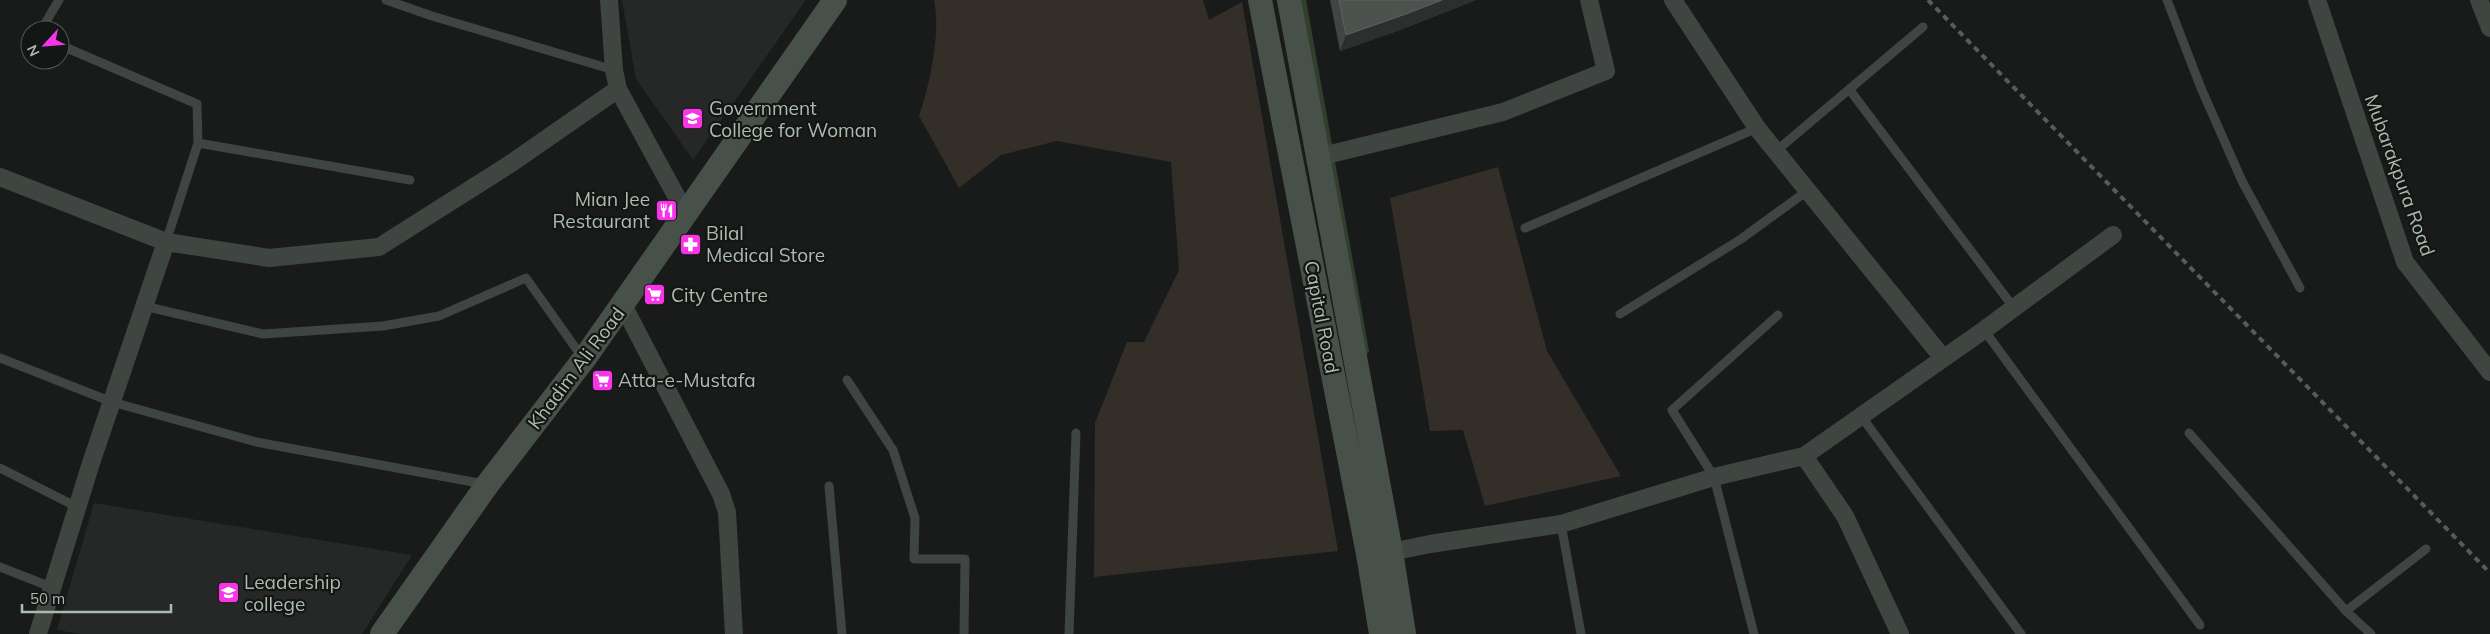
<svg xmlns="http://www.w3.org/2000/svg" width="2490" height="634" font-family="Mulish,sans-serif">
  <rect width="100%" height="100%" fill="#191b1a"/>
  <path fill="#252826" d="M 622,0 L 806,0 L 693,160 L 636,79 Z
    M 94,503 L 412,555 L 362,634 L 81,634 L 57,630 Z"/>
  <path fill="#342e29" d="M 934,0 L 1203,0 L 1209,20 L 1242,2 L 1338,551 L 1094,577 L 1095,423 L 1127,342 L 1144,342 L 1179,270 L 1171,162 L 1057,141 L 1001,155 L 959,188 L 919,116 C 930,84 941,33 934,0 Z
    M 1498,167 L 1547,351 L 1621,476 L 1485,506 L 1463,430 L 1430,431 L 1390,198 Z"/>
  <g fill="none" stroke-linecap="round" stroke-linejoin="round">
    <path stroke="#31402e" stroke-width="6" d="M 1303,0 L 1366,351"/>
    <path stroke="#3f4541" stroke-width="9" d="M 386,0 L 432,16 L 614,70
      M 2167,0 L 2201,88 L 2242,181 L 2300,288
      M 41,30 L 59,0
      M 60,45 L 197,104 L 198,143 L 166,242
      M 1849,89 L 2014,308
      M 198,143 L 410,180
      M 1776,151 L 1923,27
      M 1525,228 L 1757,128
      M 144,306 L 263,334 L 383,326 L 439,316 L 526,278 L 582,357
      M 1620,314 L 1741,239 L 1807,191
      M 1984,330 L 2200,625
      M 0,358 L 112,402 L 256,442 L 484,484
      M 847,380 L 893,450 L 915,518 L 914,559 L 965,559 L 964,634
      M 1861,416 L 2021,634
      M 2189,433 L 2346,611 L 2371,634
      M 0,468 L 77,507
      M 829,486 L 842,634
      M 1561,524 L 1581,634
      M 0,567 L 51,587
      M 2346,611 L 2426,549
      M 1069,634 L 1076,433
      M 1754,634 L 1714,477 L 1672,410 L 1778,315"/>
    <path stroke="#3f4541" stroke-width="18" d="M 609,0 L 614,70 L 618,89 L 686,214
      M 1673,0 L 1757,128 L 1943,358
      M 2317,0 L 2405,262 L 2490,372
      M 2479,0 L 2490,28
      M 1318,157 L 1503,112 L 1606,71 L 1589,0
      M 0,177 L 166,242 L 269,258 L 379,247 L 510,164 L 618,89
      M 623,305 L 721,494 L 727,512 L 734,634
      M 1804,456 L 1845,516 L 1900,634
      M 1391,552 L 1430,544 L 1561,524 L 1714,477 L 1804,456 L 1984,330 L 2113,235
      M 38,634 L 91,463 L 166,242"/>
    <path stroke="#485149" stroke-width="24" d="M 1260,0 L 1368,554 L 1381,634
      M 1289,0 L 1391,552 L 1404,634
      M 382,634 L 487,485 L 584,359 L 835,0"/>
    <path stroke="#555d56" stroke-width="4" stroke-dasharray="6 5" stroke-linecap="butt" d="M 1928,0 L 2490,573"/>
  </g>
  <path fill="#414642" d="M 1330,0 L 1476,0 L 1400,30 L 1340,51 Z"/>
  <path fill="#2c2f2d" d="M 1442,0 L 1476,0 L 1400,30 L 1340,51 L 1346,35 Z"/>
  <path fill="#4c524e" stroke="#5b635c" d="M 1339,0 L 1442,0 L 1406,14 L 1346,35 Z"/>
  <defs>
    <symbol id="university-square" viewBox="-11 -11 22 22"><rect x="-9" y="-9" width="18" height="18" rx="4" fill="#f735e7" stroke="#141615"/><path d="M0-5L7-2L0 1L-7-2ZM-4 1L0 2.5L4 1V4Q0 6-4 4Z" fill="#fff"/></symbol>
    <symbol id="restaurant-square" viewBox="-11 -11 22 22"><rect x="-9" y="-9" width="18" height="18" rx="4" fill="#f735e7" stroke="#141615"/><path d="M-5-6h1v4h1v-4h1v4h1v-4h1v5L-1.5 .5V6h-2V.5L-5-1ZM5-6V6H3V1.5H1.5Q1.5-4 5-6Z" fill="#fff"/></symbol>
    <symbol id="pharmacy-square" viewBox="-11 -11 22 22"><rect x="-9" y="-9" width="18" height="18" rx="4" fill="#f735e7" stroke="#141615"/><path d="M-2-6h4v4h4v4h-4v4h-4v-4h-4v-4h4Z" fill="#fff"/></symbol>
    <symbol id="supermarket-square" viewBox="-11 -11 22 22"><rect x="-9" y="-9" width="18" height="18" rx="4" fill="#f735e7" stroke="#141615"/><path d="M-6-5.5h2.5l.6 2H6L4.5 2H-2.5L-4.4-4H-6ZM-1.5 3.2a1.3 1.3 0 1 0 .1 0ZM3 3.2a1.3 1.3 0 1 0 .1 0Z" fill="#fff"/></symbol>
  </defs>
  <g fill-rule="evenodd">
    <use href="#university-square" x="680" y="106" width="25" height="25"/>
    <use href="#restaurant-square" x="654" y="198" width="25" height="25"/>
    <use href="#pharmacy-square" x="678" y="232" width="25" height="25"/>
    <use href="#supermarket-square" x="642" y="282" width="25" height="25"/>
    <use href="#supermarket-square" x="590" y="368" width="25" height="25"/>
    <use href="#university-square" x="216" y="580" width="25" height="25"/>
  </g>
  <g text-anchor="middle" stroke-width="4.5" stroke-linejoin="round" paint-order="stroke">
    <g font-size="19" fill="#abbbad" stroke="#141615" text-anchor="start">
      <text x="709" y="115">Government<tspan x="709" dy="22">College for Woman</tspan></text>
      <text x="650" y="206" text-anchor="end">Mian Jee<tspan x="650" dy="22">Restaurant</tspan></text>
      <text x="706" y="240">Bilal<tspan x="706" dy="22">Medical Store</tspan></text>
      <text x="671" y="302">City Centre</text>
      <text x="618" y="387">Atta-e-Mustafa</text>
      <text x="244" y="589">Leadership<tspan x="244" dy="22">college</tspan></text>
    </g>
    <g font-size="19" fill="#abbbad" stroke="#141615">
      <text transform="translate(2400 175) rotate(70)" y="7">Mubarakpura Road</text>
      <text transform="translate(1322 317) rotate(79)" y="7">Capital Road</text>
      <text transform="translate(576 368) rotate(-53)" y="7">Khadim Ali Road</text>
    </g>
  </g>
  <g transform="translate(45 45) rotate(244)"><circle r="24" fill="#141615" stroke="#505852"/>
  <path d="M0-4L9 19L0 12L-9 19Z" fill="#f735e7"/>
  <text y="-8" font-size="14" font-weight="bold" text-anchor="middle" fill="#abbbad">N</text>
  </g>
  <path d="M22 604v8h149v-8" fill="none" stroke="#abbbad" stroke-width="2.5"/>
  <text x="30" y="604" font-size="15" fill="#abbbad" stroke="#141615" stroke-width="4" paint-order="stroke">50 m</text>
</svg>
